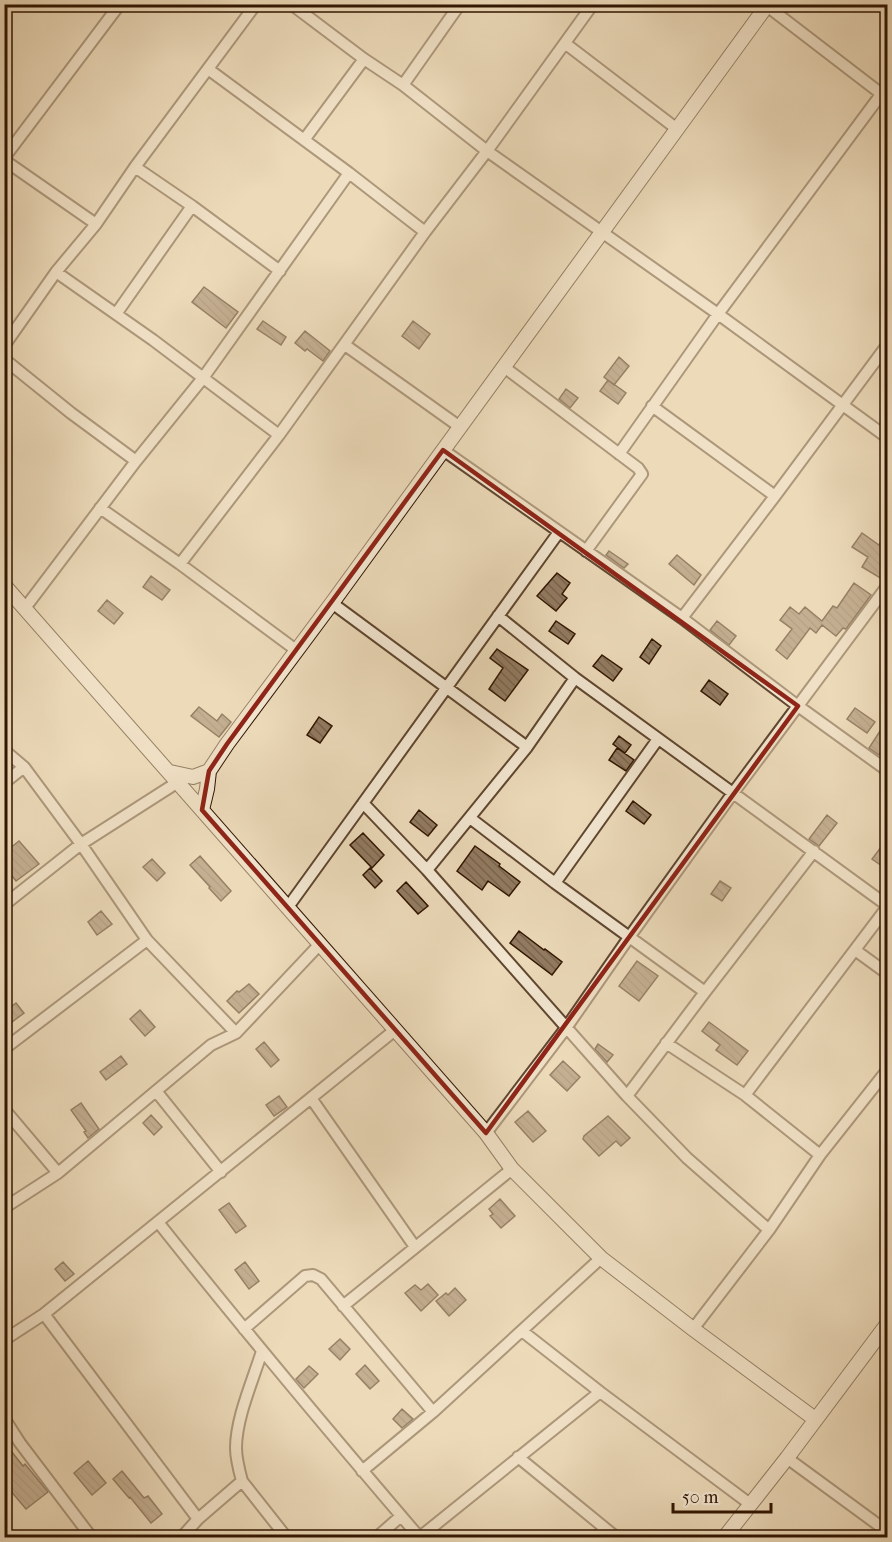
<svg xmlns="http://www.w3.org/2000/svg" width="892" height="1542" font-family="'IM FELL French Canon',serif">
  <defs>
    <pattern id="building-back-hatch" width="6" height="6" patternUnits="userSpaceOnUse" patternTransform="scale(1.5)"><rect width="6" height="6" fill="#927b61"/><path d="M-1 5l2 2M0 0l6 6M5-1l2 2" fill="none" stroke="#78644e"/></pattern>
  </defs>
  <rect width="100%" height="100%" fill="#ecdab9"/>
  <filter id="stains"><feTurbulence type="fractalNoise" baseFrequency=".00333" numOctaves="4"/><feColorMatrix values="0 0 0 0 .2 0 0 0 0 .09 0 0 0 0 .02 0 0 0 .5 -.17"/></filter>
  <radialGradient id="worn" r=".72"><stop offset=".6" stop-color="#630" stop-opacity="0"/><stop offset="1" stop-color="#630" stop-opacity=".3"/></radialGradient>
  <path fill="url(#building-back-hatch)" stroke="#301501" stroke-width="1.5" d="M 204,287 L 238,312 L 226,328 L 192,302 Z
    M 263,321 L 286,337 L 281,345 L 257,329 Z
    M 413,321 L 430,334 L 419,349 L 402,336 Z
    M 305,331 L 330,351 L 323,361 L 307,349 L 305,351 L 295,343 Z
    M 619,357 L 629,366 L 614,385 L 604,377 Z
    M 608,380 L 626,393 L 618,404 L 600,391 Z
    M 566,389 L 578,398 L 570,408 L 559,399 Z
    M 888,531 L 888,569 L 882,579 L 862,567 L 868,557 L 852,547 L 862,533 L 879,545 Z
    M 609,551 L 628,564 L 624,568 L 606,555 Z
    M 677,555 L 701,575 L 694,585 L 669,564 Z
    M 557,573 L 570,583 L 562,594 L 567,598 L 556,611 L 537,596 Z
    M 151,576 L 170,590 L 162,600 L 143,587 Z
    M 854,583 L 871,595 L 846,629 L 843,628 L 836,636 L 822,625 L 816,633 L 810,628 L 787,659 L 776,650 L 792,629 L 780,620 L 790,607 L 799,614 L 805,607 L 822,621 L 833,606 L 837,608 Z
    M 107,600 L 123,613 L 114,624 L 98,611 Z
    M 556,621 L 575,634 L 568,644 L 549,631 Z
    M 717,621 L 736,636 L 729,645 L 710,630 Z
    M 652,639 L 661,646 L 649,664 L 640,657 Z
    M 497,649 L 528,670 L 505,701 L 489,689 L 503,668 L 490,658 Z
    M 602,655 L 622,669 L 613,681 L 593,666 Z
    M 709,680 L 728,694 L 720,705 L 701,691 Z
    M 199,707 L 217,721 L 222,714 L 231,722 L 219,737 L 191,716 Z
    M 855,708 L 875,722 L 867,733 L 847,719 Z
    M 319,717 L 332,726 L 320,743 L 307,735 Z
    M 880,731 L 888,736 L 888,742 L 879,755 L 869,748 Z
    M 619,736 L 631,745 L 625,753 L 613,744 Z
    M 617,748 L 634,760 L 626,771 L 609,760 Z
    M 633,801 L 651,815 L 644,824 L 626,811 Z
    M 419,810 L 437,825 L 428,836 L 410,822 Z
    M 827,815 L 837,823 L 819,846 L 809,839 Z
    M 363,833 L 384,855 L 372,868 L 350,845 Z
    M 888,838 L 888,870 L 872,859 Z
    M 19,841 L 39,864 L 16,881 L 4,866 L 4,853 Z
    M 475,846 L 500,864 L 499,866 L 520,882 L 509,896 L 488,881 L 482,890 L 457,871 Z
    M 200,856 L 231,891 L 221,901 L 209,888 L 210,887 L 190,865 Z
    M 152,859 L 165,873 L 157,881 L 143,867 Z
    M 370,868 L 382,881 L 375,888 L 363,875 Z
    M 720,881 L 731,888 L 722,901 L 711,894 Z
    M 406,882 L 428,906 L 418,914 L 397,891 Z
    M 101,911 L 112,924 L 97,935 L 88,922 Z
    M 519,931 L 544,950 L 545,949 L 562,962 L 552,975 L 510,943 Z
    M 637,961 L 658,976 L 639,1001 L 619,986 Z
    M 249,984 L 259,994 L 239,1013 L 227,1001 L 237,991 L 239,992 Z
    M 16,1003 L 24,1013 L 4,1028 L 4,1012 Z
    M 140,1010 L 155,1027 L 145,1036 L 130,1019 Z
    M 709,1022 L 748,1051 L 737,1065 L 716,1050 L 720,1045 L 702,1031 Z
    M 264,1042 L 279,1060 L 271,1067 L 256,1049 Z
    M 598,1044 L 613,1055 L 607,1062 L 595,1049 Z
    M 121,1056 L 127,1064 L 106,1080 L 100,1072 Z
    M 563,1061 L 580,1077 L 567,1091 L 550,1075 Z
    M 279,1096 L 287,1107 L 274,1116 L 266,1105 Z
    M 81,1103 L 99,1129 L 88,1138 L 84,1132 L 86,1131 L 71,1110 Z
    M 528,1111 L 546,1131 L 533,1142 L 515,1122 Z
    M 151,1115 L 162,1127 L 154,1135 L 143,1123 Z
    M 608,1116 L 630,1138 L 621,1146 L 616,1141 L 599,1156 L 583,1139 L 584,1136 Z
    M 500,1199 L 515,1216 L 501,1228 L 490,1216 L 493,1214 L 489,1209 Z
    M 229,1203 L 246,1226 L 236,1233 L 219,1210 Z
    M 63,1262 L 74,1274 L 65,1281 L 55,1269 Z
    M 245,1262 L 259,1281 L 249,1289 L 235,1270 Z
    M 428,1284 L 438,1295 L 421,1311 L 405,1293 L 415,1285 L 421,1290 Z
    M 455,1288 L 466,1300 L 449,1316 L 436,1301 L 446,1293 L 448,1295 Z
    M 340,1339 L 350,1349 L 340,1360 L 329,1349 Z
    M 365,1365 L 379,1381 L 370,1389 L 356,1374 Z
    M 309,1366 L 318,1374 L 304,1388 L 296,1379 Z
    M 402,1409 L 413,1419 L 402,1428 L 393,1419 Z
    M 4,1442 L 23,1466 L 25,1464 L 48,1492 L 26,1509 L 4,1483 Z
    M 88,1461 L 106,1483 L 92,1495 L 74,1473 Z
    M 122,1471 L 144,1498 L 148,1496 L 162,1514 L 151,1523 L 130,1497 L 129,1498 L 113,1479 Z"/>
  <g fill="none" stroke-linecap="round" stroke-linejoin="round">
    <defs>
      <path id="street" d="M 291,4 L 364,59 L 403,85 L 487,151 L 718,314 L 888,438
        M 767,6 L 888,99
        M 566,44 L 677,129
        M 208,69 L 349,173 L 425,232
        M 403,85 L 460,4
        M 304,140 L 364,59
        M 4,158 L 120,4
        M 4,160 L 96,224
        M 135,167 L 192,206 L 280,271
        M 56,272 L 153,340 L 279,435
        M 116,314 L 192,206
        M 345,345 L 460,427
        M 4,346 L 56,272 L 96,224 L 135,167 L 256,4
        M 4,359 L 71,413 L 136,461
        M 504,367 L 638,468 L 642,474 L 586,551
        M 652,406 L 775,496
        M 443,450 L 682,618 L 798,706 L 888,771
        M 619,454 L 718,314 L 888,85
        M 100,508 L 180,564 L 296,650
        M 180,564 L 279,435 L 425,232 L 487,151 L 593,4
        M 332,603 L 527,747
        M 25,608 L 136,461 L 203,378 L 349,173
        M 498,616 L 575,678 L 888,906
        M 682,618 L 775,496 L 888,344
        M 4,750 L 24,767 L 81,844 L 147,940 L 236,1033
        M 4,783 L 24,767
        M 363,803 L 427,870 L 627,1096 L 687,1158 L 769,1230
        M 470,818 L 555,883 L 705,992
        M 427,870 L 527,747 L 575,678
        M 555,883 L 658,739
        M 4,905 L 81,844 L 178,782
        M 288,907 L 559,532
        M 855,950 L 888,974
        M 666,1043 L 745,1095 L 820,1155
        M 4,1049 L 147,940
        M 156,1091 L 221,1172
        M 745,1095 L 888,906
        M 627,1096 L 705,992 L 814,851
        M 311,1098 L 415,1247
        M 4,1109 L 58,1173 L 4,1208
        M 486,1133 L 566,1028 L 630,936 L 733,793 L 888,585
        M 58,1173 L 211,1045 L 236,1033 L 320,944
        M 158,1222 C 243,1329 331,1434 420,1538
        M 343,1306 L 512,1169
        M 44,1314 L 198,1519
        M 244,1329 L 305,1276 L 313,1275 L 321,1279 L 433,1412
        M 693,1329 L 769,1230 L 820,1155 L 888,1069
        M 522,1331 L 600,1392 L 750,1504
        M 4,1340 L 44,1314 L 395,1030
        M 4,1418 L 20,1443 L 92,1538
        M 518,1457 L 617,1538
        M 787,1458 L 888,1532
        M 362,1471 L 433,1412 L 601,1258
        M 242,1481 C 239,1470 236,1459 236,1448 C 236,1418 253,1380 262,1351
        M 420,1537 L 600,1392
        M 181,1538 L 198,1519 L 242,1481 L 287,1538
        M 376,1538 L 401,1516
        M 597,1538 L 604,1528"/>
      <path id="secondary" d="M 4,585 L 486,1133 L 512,1169 L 601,1258 L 693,1329 L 815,1419
        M 170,772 L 193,777 L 209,771
        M 202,810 L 207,789 L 209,771 L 227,744 L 332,603 L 768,4
        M 724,1538 L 787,1458 L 888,1323"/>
    </defs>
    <use href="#street" stroke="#5f462f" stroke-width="14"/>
    <use href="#secondary" stroke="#301501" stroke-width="16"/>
    <use href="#street" stroke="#f3e7d2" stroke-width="10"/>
    <use href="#secondary" stroke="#f3e7d2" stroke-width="14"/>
  </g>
  <path d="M0 0H892V1542H0ZM 443,450 L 798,706 L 486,1133 L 202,810 L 209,771 L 227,744 Z" fill="#ecdab9" fill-opacity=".55" fill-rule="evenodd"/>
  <path fill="none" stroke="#8f2418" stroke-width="4.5" stroke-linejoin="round" d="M 443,450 L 798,706 L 486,1133 L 202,810 L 209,771 L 227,744 Z"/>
  <rect width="892" height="1542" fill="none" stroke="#ecdab9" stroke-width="24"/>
  <rect x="6" y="6" width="880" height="1530" fill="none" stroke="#301501" stroke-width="3"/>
  <rect x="12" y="12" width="868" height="1518" fill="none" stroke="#301501" stroke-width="1.5"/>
  <path d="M673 1503v9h98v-9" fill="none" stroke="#301501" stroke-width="3"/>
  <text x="682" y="1503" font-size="18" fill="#301501" stroke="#f3e7d2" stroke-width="4.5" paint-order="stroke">50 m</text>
  <rect width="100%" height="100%" filter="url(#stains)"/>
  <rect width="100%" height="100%" fill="url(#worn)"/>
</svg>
